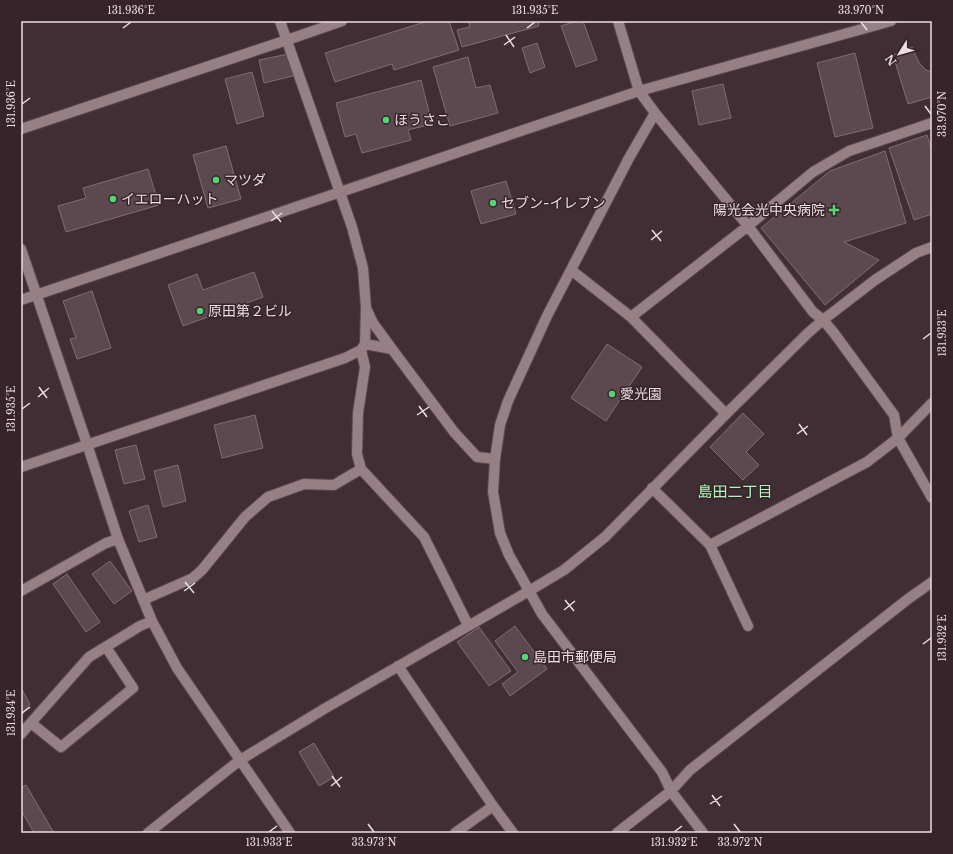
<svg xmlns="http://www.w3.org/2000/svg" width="953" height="854" font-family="'Libre Baskerville','Noto Sans JP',serif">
  <rect width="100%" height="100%" fill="#402e34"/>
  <path fill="#5c484e" stroke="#816c72" d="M 428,21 L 449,21 L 459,50 L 394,70 L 392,64 L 335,82 L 325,53 Z
    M 468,21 L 538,21 L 539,26 L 462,47 L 457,30 L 470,27 Z
    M 576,21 L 583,21 L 597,60 L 576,67 L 561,26 Z
    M 537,43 L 545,67 L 530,73 L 522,48 Z
    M 912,47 L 918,61 L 921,65 L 926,70 L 932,72 L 932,97 L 908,104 L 893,55 Z
    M 855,53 L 873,128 L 835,137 L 817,63 Z
    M 288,54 L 293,76 L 264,83 L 259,60 Z
    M 468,57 L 476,88 L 490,85 L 498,113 L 450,126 L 433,67 Z
    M 252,72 L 264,116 L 237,124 L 225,79 Z
    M 421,80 L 432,124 L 408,130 L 411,140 L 362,153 L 356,134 L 345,137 L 336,103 Z
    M 723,84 L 731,118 L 699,125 L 692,91 Z
    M 927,135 L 932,151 L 932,214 L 914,220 L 889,148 Z
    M 226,146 L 241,199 L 208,208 L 193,155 Z
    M 885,151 L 906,223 L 844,242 L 879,260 L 825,305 L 761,228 L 830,171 Z
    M 148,169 L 159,205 L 66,232 L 58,206 L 86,198 L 83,188 Z
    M 506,181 L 516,214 L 481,224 L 471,191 Z
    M 254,272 L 263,297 L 183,326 L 168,285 L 197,274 L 203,290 Z
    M 92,291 L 111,348 L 77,359 L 70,339 L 76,338 L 63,301 Z
    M 607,344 L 642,367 L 606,421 L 571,398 Z
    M 743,413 L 764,434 L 746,452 L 759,465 L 743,480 L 710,447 Z
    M 255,415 L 263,448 L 222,458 L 214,425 Z
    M 136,445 L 145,479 L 124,484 L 115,450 Z
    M 178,465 L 186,501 L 163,507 L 154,471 Z
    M 148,505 L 157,537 L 139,542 L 129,511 Z
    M 110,561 L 132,591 L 114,604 L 92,574 Z
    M 67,574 L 100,622 L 86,632 L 53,584 Z
    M 515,626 L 547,669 L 510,696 L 502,684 L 518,672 L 495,641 Z
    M 479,627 L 511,671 L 489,686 L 457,642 Z
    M 21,688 L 30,704 L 21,716 Z
    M 314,743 L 334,777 L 319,786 L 299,752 Z
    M 26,785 L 54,833 L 34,833 L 21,810 L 21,788 Z"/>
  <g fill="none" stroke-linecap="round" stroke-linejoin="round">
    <defs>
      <path id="street" d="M 639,91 L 655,113 L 748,226 L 813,312 L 823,320 L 834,333 L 894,415 L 898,438 L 932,498
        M 21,129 L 287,40
        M 571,270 L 631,317 L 726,414
        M 631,317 L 748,226 L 813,172 L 849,151 L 932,123
        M 365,344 L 392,349 L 373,323 L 366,308
        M 392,349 L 454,432 L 477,457 L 495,459
        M 361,350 L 365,367 L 358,413 L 357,454 L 361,469 L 424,537 L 468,625
        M 87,444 L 118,539 L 152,621 L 177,668 L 290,833
        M 652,488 L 710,545 L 748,626
        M 710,545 L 867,462 L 898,438 L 932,403
        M 21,591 L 106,543 L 118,539
        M 143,600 L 193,578 L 202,570 L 245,517 L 268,497 L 304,484 L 334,485 L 361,469
        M 398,666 L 493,806 L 513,833
        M 31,723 L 61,747 L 133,688 L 106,647
        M 21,734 L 89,657 L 140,626 L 152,621
        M 148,833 L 240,760 L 324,709 L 529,591
        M 455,833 L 493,806
        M 617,833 L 671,791 L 662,772 L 542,614 L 509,555 L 500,533 L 493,492 L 495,459 L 500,425 L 508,401 L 547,316 L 629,158 L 655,113"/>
      <path id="secondary" d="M 618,21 L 639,91
        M 287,40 L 342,21
        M 21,249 L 87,444
        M 21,300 L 639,91 L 891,21
        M 21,467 L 345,358 L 361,350 L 365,344 L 366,308 L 363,268 L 352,227 L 280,21
        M 529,591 L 564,570 L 605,537 L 726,414 L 808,333 L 823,320 L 875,280 L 916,253 L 932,247
        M 703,833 L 671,791 L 690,770 L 908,599 L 932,582"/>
    </defs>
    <use href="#street" stroke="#594a4e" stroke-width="12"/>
    <use href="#secondary" stroke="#594a4e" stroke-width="12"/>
    <use href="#street" stroke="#968086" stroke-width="10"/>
    <use href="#secondary" stroke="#968086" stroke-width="10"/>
  </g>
  <path fill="none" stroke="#eadee1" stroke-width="1.5" d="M 861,22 L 867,30M 123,28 L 131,22M 527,28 L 535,22M 506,35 L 514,47M 504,45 L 515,37M 22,104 L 30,98M 925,106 L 931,114M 272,211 L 281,222M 271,221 L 282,213M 652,230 L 661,241M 651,240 L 662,231M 923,339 L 931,333M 39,387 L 47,398M 38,397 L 49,388M 419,406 L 427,417M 22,409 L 30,403M 417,415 L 429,407M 799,424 L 807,435M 797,434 L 808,426M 185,582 L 194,593M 184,591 L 195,583M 565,600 L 574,611M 564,610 L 575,601M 923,644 L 931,638M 22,713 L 30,707M 332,776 L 340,787M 331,786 L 342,777M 712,795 L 720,806M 710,804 L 722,796M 368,824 L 374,832M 734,824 L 740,832M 269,832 L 277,826M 674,832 L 682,826"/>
  <g fill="#53d673" stroke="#36242a" stroke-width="1.5">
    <circle cx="386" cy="120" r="4"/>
    <circle cx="216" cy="180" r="4"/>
    <circle cx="113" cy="199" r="4"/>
    <circle cx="493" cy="203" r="4"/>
    <path d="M832 204h4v4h4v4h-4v4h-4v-4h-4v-4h4z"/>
    <circle cx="200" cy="311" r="4"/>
    <circle cx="612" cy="394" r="4"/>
    <circle cx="525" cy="657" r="4"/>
  </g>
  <g text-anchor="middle" stroke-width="3" stroke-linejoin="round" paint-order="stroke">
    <g font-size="14" fill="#eadee1" stroke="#36242a" text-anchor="start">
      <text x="394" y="125">ほうさこ</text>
      <text x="224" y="185">マツダ</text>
      <text x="121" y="204">イエローハット</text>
      <text x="501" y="208">セブン-イレブン</text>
      <text x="825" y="215" text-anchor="end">陽光会光中央病院</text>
      <text x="208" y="316">原田第２ビル</text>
      <text x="620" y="399">愛光園</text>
      <text x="533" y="662">島田市郵便局</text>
    </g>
    <g font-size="15" fill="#b2f3bb" stroke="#36242a">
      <text x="735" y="497">島田二丁目</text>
    </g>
  </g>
  <rect width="953" height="854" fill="none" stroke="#36242a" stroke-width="44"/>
  <g transform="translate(899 54) rotate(233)" stroke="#36242a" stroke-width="3" paint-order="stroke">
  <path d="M0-3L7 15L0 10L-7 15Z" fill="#eadee1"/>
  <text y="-6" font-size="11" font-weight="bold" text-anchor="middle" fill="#eadee1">N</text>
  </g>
  <rect x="22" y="22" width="909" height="810" fill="none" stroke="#eadee1" stroke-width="1.5"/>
  <g font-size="10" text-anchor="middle" fill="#eadee1">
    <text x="131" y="14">131.936°E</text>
    <text x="535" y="14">131.935°E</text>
    <text x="861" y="14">33.970°N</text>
    <text transform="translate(11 104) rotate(-90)" y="4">131.936°E</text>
    <text transform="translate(942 114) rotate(-90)" y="4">33.970°N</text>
    <text transform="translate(942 333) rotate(-90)" y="4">131.933°E</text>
    <text transform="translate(11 409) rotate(-90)" y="4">131.935°E</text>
    <text transform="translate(942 638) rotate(-90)" y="4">131.932°E</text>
    <text transform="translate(11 713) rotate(-90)" y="4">131.934°E</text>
    <text x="269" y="846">131.933°E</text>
    <text x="374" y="846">33.973°N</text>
    <text x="674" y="846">131.932°E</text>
    <text x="740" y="846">33.972°N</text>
  </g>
</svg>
